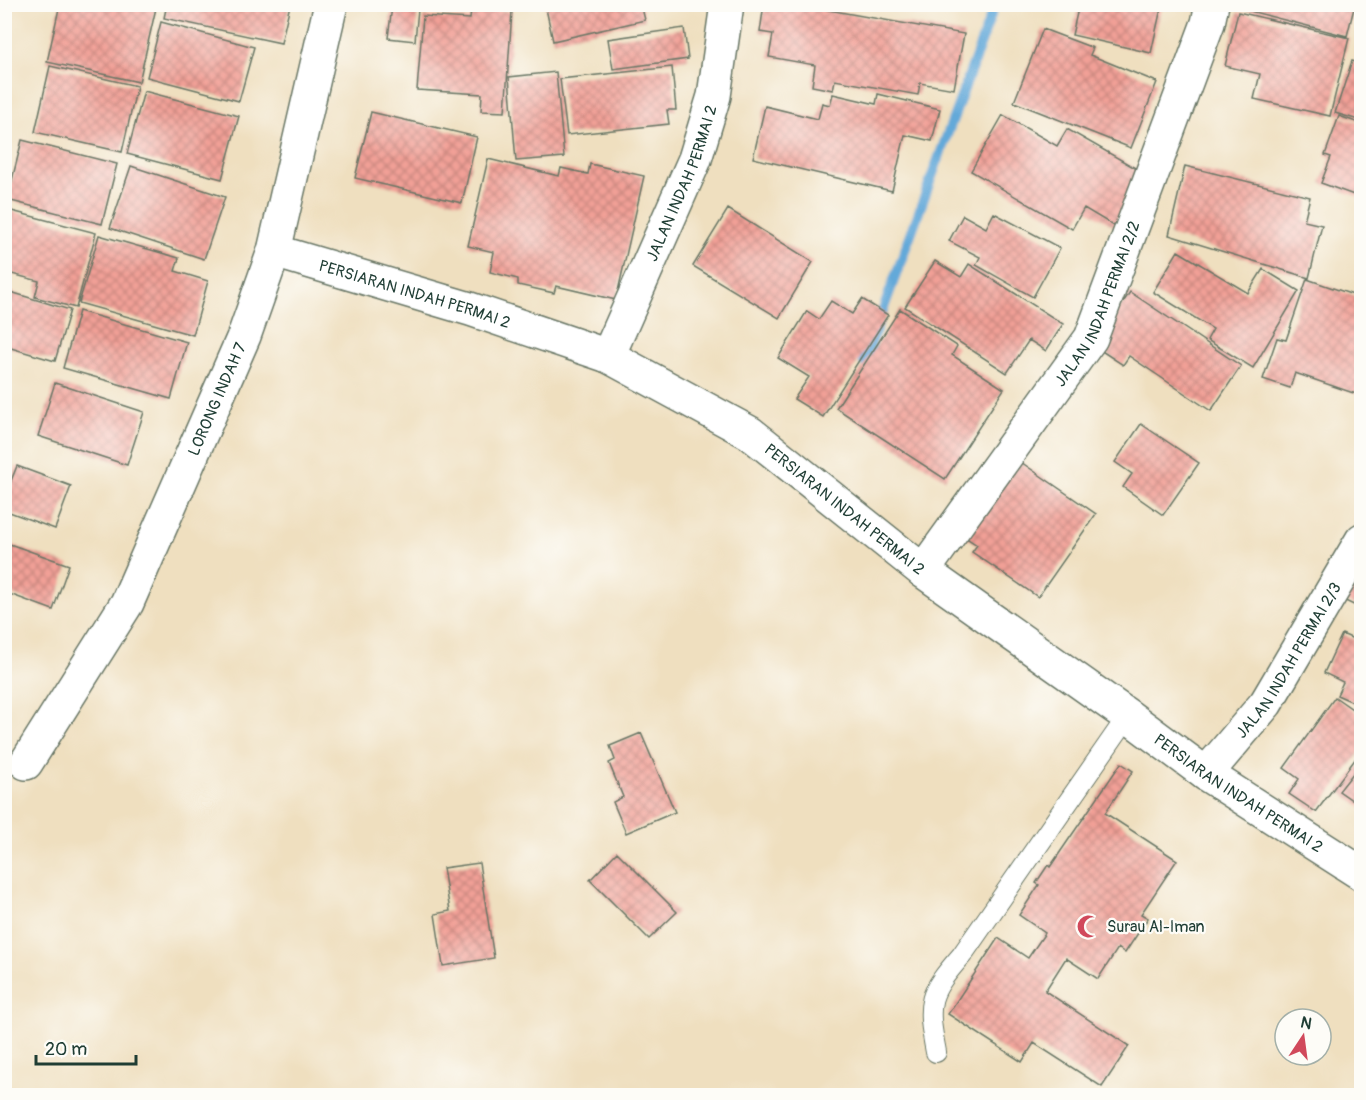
<svg xmlns="http://www.w3.org/2000/svg" width="1366" height="1100" font-family="Pangolin,sans-serif">
  <defs>
    <pattern id="building-cross-hatch" width="8" height="8" patternUnits="userSpaceOnUse" patternTransform="scale(1.5)"><rect width="8" height="8" fill="#f2a097"/><path d="M0 0l8 8M0 8l8-8" fill="none" stroke="#c3847c"/></pattern>
  </defs>
  <rect width="100%" height="100%" fill="#fdfcf7"/>
  <filter id="ink" filterUnits="userSpaceOnUse"><feTurbulence type="fractalNoise" baseFrequency=".0167" numOctaves="2"/><feDisplacementMap in="SourceGraphic" scale="12" xChannelSelector="R" yChannelSelector="G"/><feConvolveMatrix kernelMatrix="1 2 1 2 8 2 1 2 1" color-interpolation-filters="sRGB"/></filter>
  <filter id="wash" filterUnits="userSpaceOnUse"><feTurbulence type="fractalNoise" baseFrequency=".008" numOctaves="4" result="noise"/><feDisplacementMap in="SourceGraphic" scale="24" xChannelSelector="R" yChannelSelector="G"/><feGaussianBlur stdDeviation="1.35" result="paint"/><feColorMatrix in="noise" values="0 0 0 0 0 0 0 0 0 0 0 0 0 0 0 0 0 1.4 0 .05"/><feComposite in="paint" operator="in"/></filter>
  <g filter="url(#wash)">
    <rect width="100%" height="100%" fill="#efdfbf"/>
    <g fill="none" stroke-linecap="round" stroke-linejoin="round">
      <path stroke="#63a9d9" stroke-width="10" d="M 864,362 L 995,4"/>
    </g>
    <g id="blocks">
      <path fill="url(#building-cross-hatch)" d="M 60,4 L 136,4 L 146,7 L 146,4 L 162,4 L 161,9 L 156,8 L 139,82 L 47,62 Z
        M 167,4 L 288,4 L 290,5 L 281,43 L 164,18 Z
        M 545,4 L 641,4 L 645,20 L 553,41 Z
        M 764,4 L 795,4 L 964,34 L 954,89 L 920,83 L 918,95 L 835,80 L 833,90 L 812,86 L 815,65 L 769,57 L 773,34 L 760,32 Z
        M 1079,4 L 1162,4 L 1151,53 L 1072,35 Z
        M 1243,4 L 1355,4 L 1347,36 L 1242,9 Z
        M 392,6 L 418,9 L 415,41 L 388,38 Z
        M 471,9 L 512,11 L 505,112 L 481,111 L 482,94 L 417,90 L 423,16 L 470,19 Z
        M 1238,12 L 1349,38 L 1330,116 L 1254,99 L 1260,74 L 1225,66 Z
        M 161,22 L 254,47 L 239,101 L 147,77 Z
        M 684,28 L 688,59 L 613,69 L 608,39 Z
        M 1043,29 L 1093,48 L 1090,55 L 1157,82 L 1131,148 L 1014,102 Z
        M 1352,61 L 1362,64 L 1362,121 L 1335,113 Z
        M 50,66 L 137,86 L 122,152 L 35,132 Z
        M 672,67 L 676,110 L 667,110 L 669,124 L 567,135 L 560,79 Z
        M 556,72 L 564,157 L 516,161 L 509,77 Z
        M 144,91 L 239,116 L 222,179 L 127,154 Z
        M 833,94 L 876,104 L 878,94 L 940,109 L 932,141 L 905,135 L 892,191 L 753,158 L 765,106 L 818,119 L 822,103 L 830,105 Z
        M 371,112 L 477,137 L 462,203 L 355,178 Z
        M 1003,115 L 1057,146 L 1067,129 L 1144,173 L 1114,226 L 1084,208 L 1072,229 L 971,171 Z
        M 1339,116 L 1362,124 L 1362,198 L 1321,183 L 1331,157 L 1325,155 Z
        M 22,140 L 117,164 L 102,224 L 7,200 Z
        M 488,159 L 559,176 L 561,168 L 588,174 L 590,164 L 644,176 L 616,300 L 556,286 L 554,293 L 518,285 L 518,279 L 490,272 L 494,252 L 468,246 Z
        M 131,166 L 225,197 L 204,259 L 110,228 Z
        M 1185,166 L 1310,197 L 1304,221 L 1322,225 L 1309,278 L 1169,235 Z
        M 4,209 L 96,233 L 76,308 L 35,297 L 39,281 L 4,272 Z
        M 728,209 L 813,262 L 779,318 L 693,266 Z
        M 994,213 L 1060,248 L 1033,297 L 976,265 L 980,257 L 949,241 L 963,215 L 986,228 Z
        M 99,235 L 179,258 L 175,271 L 208,281 L 193,335 L 79,303 Z
        M 1178,251 L 1248,293 L 1263,269 L 1299,291 L 1253,368 L 1207,340 L 1213,329 L 1153,292 Z
        M 935,261 L 961,277 L 969,264 L 1063,324 L 1046,351 L 1029,340 L 1007,373 L 905,307 Z
        M 1307,279 L 1362,298 L 1362,396 L 1295,373 L 1290,388 L 1263,379 L 1277,338 L 1286,340 Z
        M 4,290 L 70,310 L 55,361 L 4,346 Z
        M 1130,292 L 1241,366 L 1211,411 L 1129,356 L 1123,365 L 1094,346 Z
        M 862,299 L 888,315 L 823,417 L 794,399 L 809,377 L 778,358 L 807,311 L 819,319 L 831,301 L 852,314 Z
        M 900,309 L 957,346 L 952,355 L 1004,389 L 945,479 L 836,408 Z
        M 79,311 L 187,342 L 171,399 L 63,368 Z
        M 55,383 L 144,412 L 127,465 L 38,436 Z
        M 1141,424 L 1199,463 L 1163,515 L 1123,487 L 1132,474 L 1115,462 Z
        M 1015,458 L 1096,514 L 1038,597 L 972,552 L 977,545 L 962,535 Z
        M 17,466 L 71,486 L 55,529 L 4,510 L 4,498 Z
        M 4,542 L 69,565 L 53,610 L 4,592 Z
        M 1362,553 L 1362,609 L 1339,598 Z
        M 1362,628 L 1362,706 L 1337,695 L 1343,682 L 1324,673 L 1342,634 L 1356,640 Z
        M 1335,697 L 1362,716 L 1362,750 L 1316,812 L 1289,794 L 1299,779 L 1284,768 Z
        M 641,733 L 675,812 L 626,833 L 613,802 L 623,797 L 609,763 L 615,760 L 610,746 Z
        M 1362,762 L 1362,807 L 1339,791 Z
        M 1121,763 L 1133,771 L 1105,813 L 1177,860 L 1141,914 L 1148,918 L 1125,953 L 1118,948 L 1098,979 L 1066,958 L 1045,991 L 1129,1046 L 1102,1087 L 1034,1043 L 1022,1062 L 948,1014 L 998,938 L 1028,958 L 1045,933 L 1019,915 L 1039,885 L 1036,883 L 1048,865 L 1050,867 Z
        M 617,852 L 677,912 L 649,939 L 590,880 Z
        M 479,863 L 494,958 L 443,966 L 435,914 L 450,911 L 443,868 Z"/>
    </g>
  </g>
  <g filter="url(#ink)">
    <use href="#blocks" fill-opacity="0" stroke="#687665" stroke-width="1.5"/>
    <g fill="none" stroke-linecap="round" stroke-linejoin="round">
      <defs>
        <path id="service" d="M 936,1052 C 926,1001 928,994 962,955 L 1128,716"/>
        <g id="minor">
          <path id="s1" d="M 274,251 L 470,309 L 608,356 L 750,433 L 923,571 L 1128,716 L 1206,774 L 1362,874"/>
          <path id="s2" d="M 608,356 L 695,159 L 714,96 L 727,4"/>
          <path id="s3" d="M 923,571 L 1091,338 L 1208,23 L 1212,4"/>
          <path id="s4" d="M 26,763 L 127,603 L 244,336 L 274,251 L 331,4"/>
          <path id="s5" d="M 1206,774 L 1266,703 L 1362,540"/>
        </g>
      </defs>
      <use href="#service" stroke="#687665" stroke-width="22"/>
      <use href="#minor" stroke="#687665" stroke-width="36"/>
      <use href="#service" stroke="#fff" stroke-width="20"/>
      <use href="#minor" stroke="#fff" stroke-width="33"/>
    </g>
  </g>
  <defs>
    <symbol id="mosque-bare" viewBox="-9 -9 18 18"><path d="M3.5-4.9A6 6 0 1 0 3.5 4.9A5 5 0 1 1 3.5-4.9Z" fill="#d1495b" stroke="#fdfcf7" stroke-width="2.5" paint-order="stroke"/></symbol>
  </defs>
  <g fill-rule="evenodd">
    <use href="#mosque-bare" x="1072" y="910" width="33" height="33"/>
  </g>
  <g text-anchor="middle" stroke-width="4.5" stroke-linejoin="round" paint-order="stroke">
    <g font-size="16" fill="#1f3d34" stroke="#fdfcf7">
      <text dy="6" stroke="none"><textPath href="#s2" startOffset="188">JALAN INDAH PERMAI 2</textPath></text>
      <text dy="6" stroke="none"><textPath href="#s1" startOffset="147">PERSIARAN INDAH PERMAI 2</textPath></text>
      <text dy="6" stroke="none"><textPath href="#s3" startOffset="321">JALAN INDAH PERMAI 2/2</textPath></text>
      <text dy="6" stroke="none"><textPath href="#s4" startOffset="412">LORONG INDAH 7</textPath></text>
      <text dy="6" stroke="none"><textPath href="#s1" startOffset="633">PERSIARAN INDAH PERMAI 2</textPath></text>
      <text dy="6" stroke="none"><textPath href="#s5" startOffset="141">JALAN INDAH PERMAI 2/3</textPath></text>
      <text dy="6" stroke="none"><textPath href="#s1" startOffset="1119">PERSIARAN INDAH PERMAI 2</textPath></text>
    </g>
    <g font-size="16" fill="#1f3d34" stroke="#fdfcf7" text-anchor="start">
      <text x="1107" y="932">Surau Al-Iman</text>
    </g>
  </g>
  <rect width="1366" height="1100" fill="none" stroke="#fdfcf7" stroke-width="24"/>
  <g transform="translate(1303 1037) rotate(13)"><circle r="28" fill="#fdfcf7" stroke="#a4b0a9" stroke-width="1.5"/>
  <path d="M0-4.5L10 22L0 15L-10 22Z" fill="#d1495b"/>
  <text y="-9" font-size="16" font-weight="bold" text-anchor="middle" fill="#1f3d34">N</text>
  </g>
  <path d="M36 1055v9h100v-9" fill="none" stroke="#1f3d34" stroke-width="3"/>
  <text x="45" y="1055" font-size="18" fill="#1f3d34" stroke="#fdfcf7" stroke-width="4.5" paint-order="stroke">20 m</text>
</svg>
